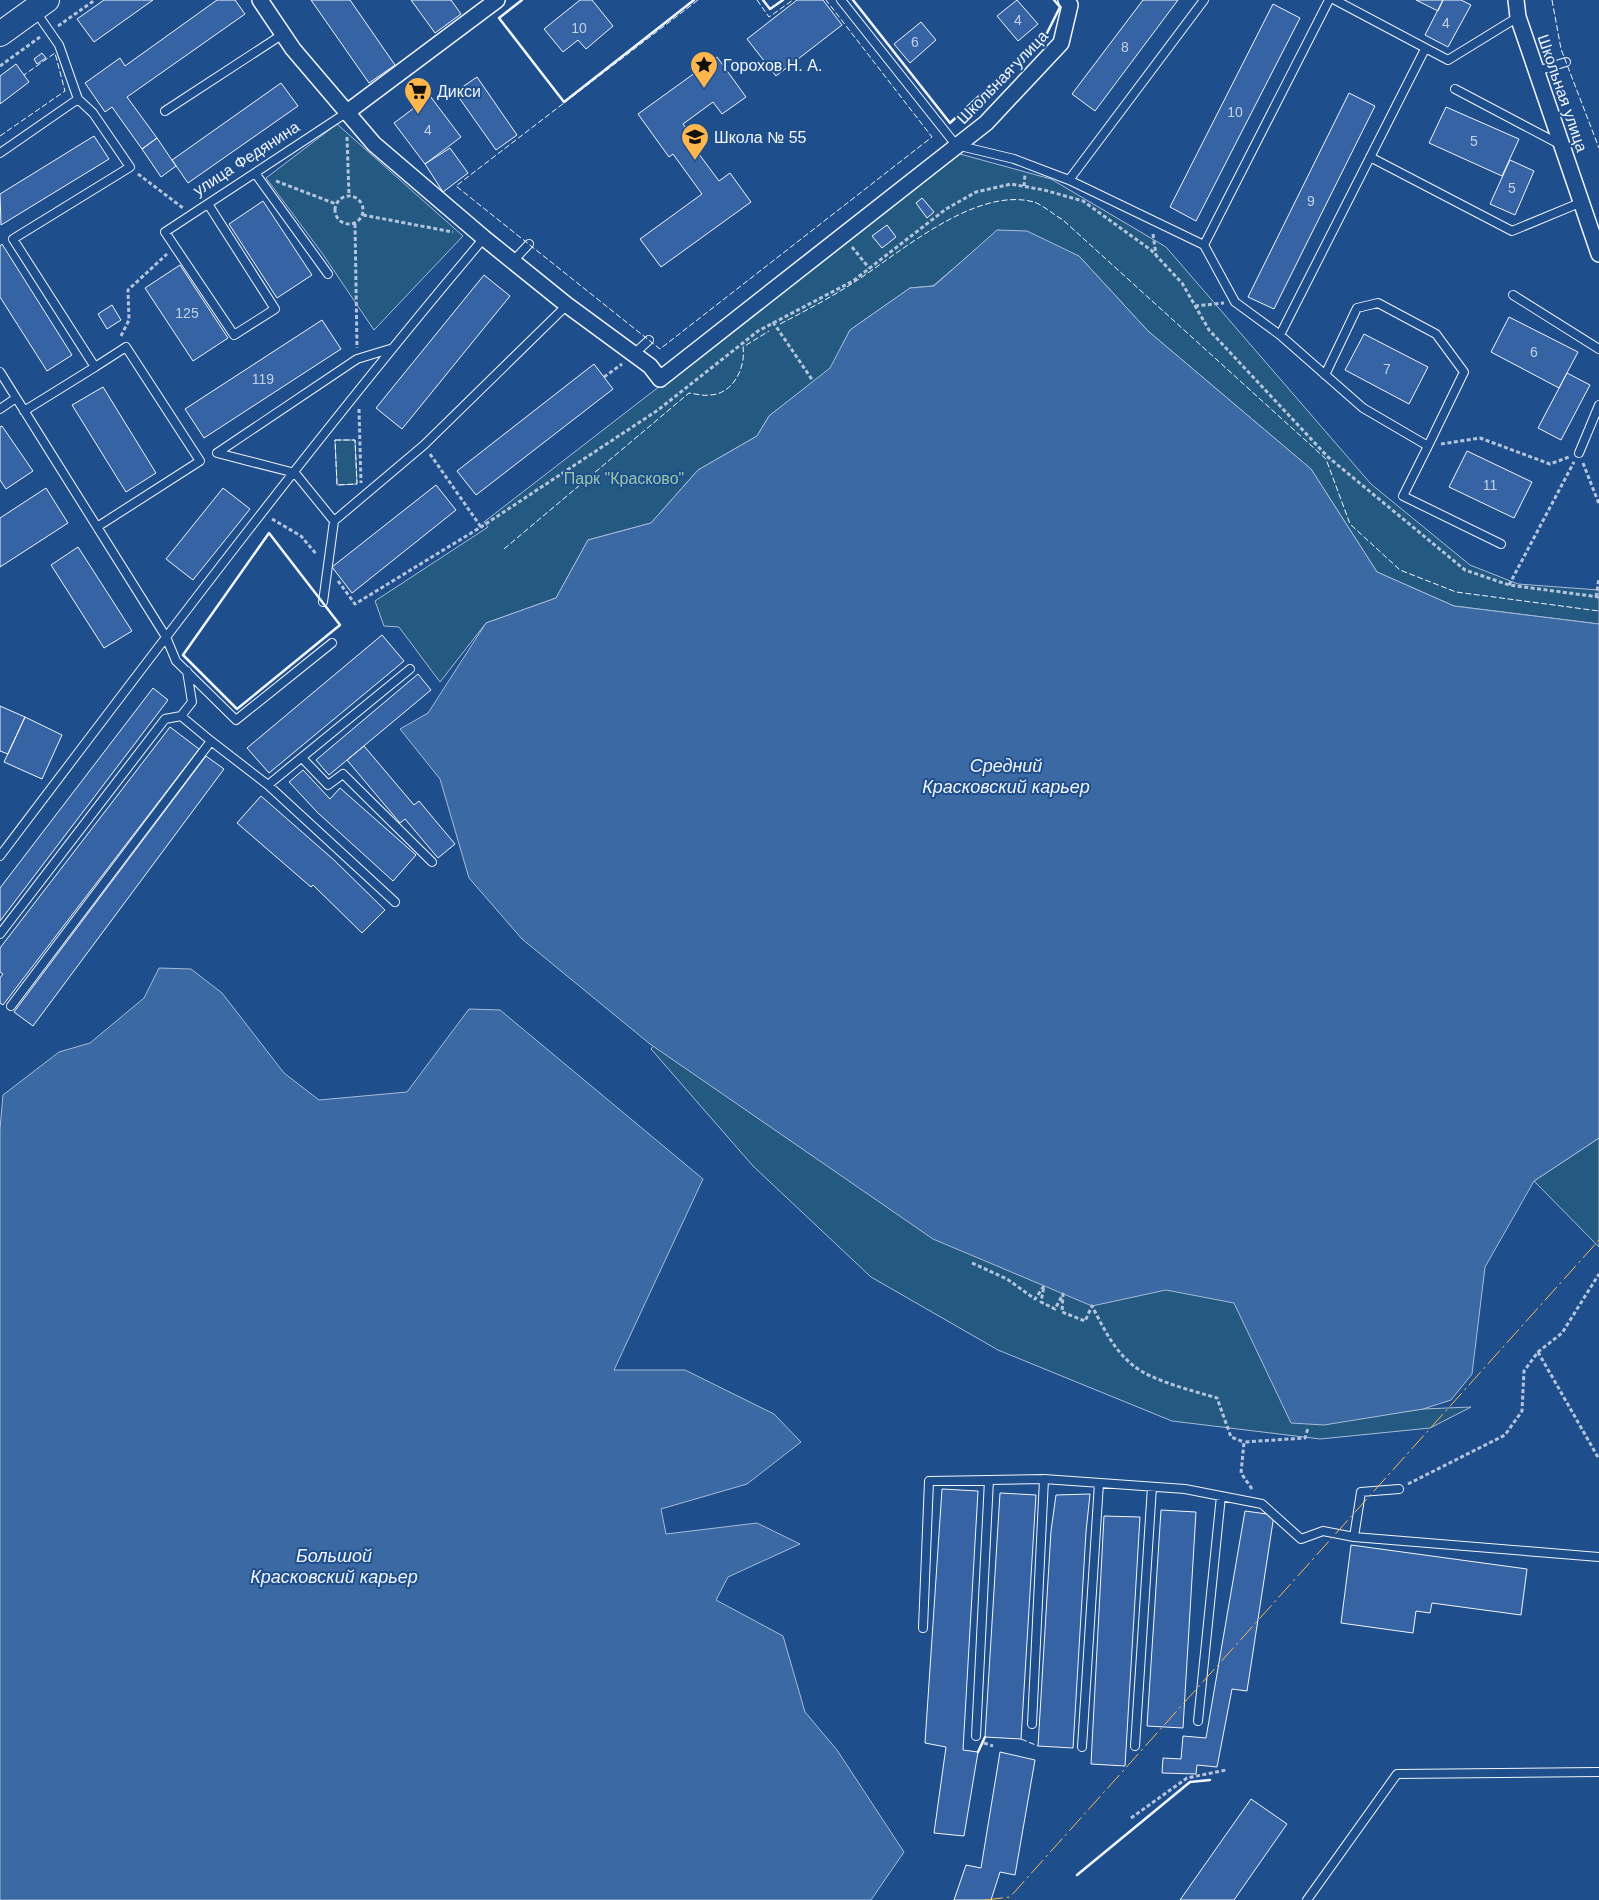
<svg xmlns="http://www.w3.org/2000/svg" width="1599" height="1900" font-family="Arial,sans-serif">
  <rect width="100%" height="100%" fill="#1f4e8c"/>
  <path fill="#245a82" stroke="#a8bbd7" d="M 337,124 L 463,236 L 374,330 L 322,253 L 266,178 Z
    M 960,154 L 1051,179 L 1166,247 L 1371,484 L 1470,565 L 1518,584 L 1599,590 L 1599,624 L 1454,606 L 1377,572 L 1311,469 L 1148,331 L 1079,256 L 998,230 L 933,286 L 910,288 L 850,330 L 831,368 L 769,416 L 757,436 L 698,470 L 651,523 L 588,540 L 556,598 L 486,623 L 440,682 L 399,627 L 384,626 L 375,601 L 488,527 L 484,522 Z
    M 335,440 L 355,440 L 357,484 L 337,485 Z
    M 657,1042 L 1165,1285 L 1235,1293 L 1384,1414 L 1423,1409 L 1471,1407 L 1430,1428 L 1320,1439 L 1172,1421 L 998,1350 L 871,1277 L 753,1166 L 651,1049 Z
    M 1599,1138 L 1599,1247 L 1534,1181 Z"/>
  <path fill="#3b69a3" stroke="#a8bbd7" d="M 997,230 L 1027,231 L 1079,256 L 1148,331 L 1311,469 L 1377,572 L 1454,606 L 1599,624 L 1599,1138 L 1534,1181 L 1485,1267 L 1472,1374 L 1451,1400 L 1423,1409 L 1324,1425 L 1291,1423 L 1234,1303 L 1166,1290 L 1092,1306 L 933,1239 L 650,1044 L 522,939 L 469,878 L 440,779 L 400,729 L 428,713 L 486,623 L 556,598 L 588,540 L 651,523 L 698,470 L 757,436 L 769,416 L 830,368 L 850,330 L 910,288 L 934,286 Z
    M 159,968 L 191,969 L 222,993 L 284,1073 L 319,1100 L 407,1092 L 469,1009 L 500,1010 L 703,1179 L 614,1370 L 685,1370 L 774,1414 L 801,1442 L 747,1484 L 661,1509 L 666,1534 L 757,1523 L 800,1544 L 728,1577 L 716,1600 L 783,1636 L 805,1712 L 837,1750 L 904,1852 L 871,1900 L 0,1900 L 0,1129 L 3,1095 L 59,1052 L 90,1043 L 144,998 Z"/>
  <path fill="#3563a3" stroke="#f2f6ff" d="M 104,0 L 153,0 L 94,42 L 77,19 Z
    M 217,0 L 235,0 L 245,14 L 127,97 L 157,138 L 142,149 L 112,107 L 105,112 L 85,83 L 120,58 L 125,66 Z
    M 311,0 L 350,0 L 395,65 L 369,83 Z
    M 411,0 L 451,0 L 461,14 L 435,33 Z
    M 580,0 L 592,0 L 613,26 L 586,49 L 578,40 L 563,52 L 544,29 Z
    M 797,0 L 823,0 L 842,25 L 776,76 L 747,39 Z
    M 1017,0 L 1038,24 L 1018,41 L 997,16 Z
    M 1143,0 L 1178,0 L 1095,111 L 1072,94 Z
    M 1416,0 L 1443,0 L 1438,11 Z
    M 1443,0 L 1461,0 L 1471,5 L 1448,47 L 1425,35 Z
    M 1273,4 L 1300,18 L 1196,221 L 1170,207 Z
    M 921,22 L 936,40 L 910,63 L 894,44 Z
    M 42,53 L 46,58 L 37,64 L 34,59 Z
    M 717,57 L 746,97 L 722,114 L 713,102 L 683,124 L 694,139 L 690,142 L 719,181 L 730,173 L 751,202 L 661,267 L 640,239 L 702,194 L 673,154 L 669,157 L 638,114 Z
    M 16,64 L 29,82 L 0,104 L 0,76 Z
    M 477,77 L 517,135 L 496,150 L 455,92 Z
    M 281,83 L 298,106 L 188,183 L 172,160 Z
    M 1349,93 L 1375,106 L 1274,309 L 1248,297 Z
    M 430,96 L 461,137 L 425,164 L 394,123 Z
    M 1446,107 L 1519,139 L 1502,176 L 1429,143 Z
    M 94,136 L 109,159 L 1,225 L 0,194 Z
    M 157,138 L 176,166 L 161,177 L 142,149 Z
    M 450,148 L 468,173 L 443,192 L 425,164 Z
    M 1510,160 L 1534,171 L 1515,215 L 1490,204 Z
    M 922,198 L 934,212 L 927,218 L 916,203 Z
    M 263,201 L 312,275 L 277,298 L 229,224 Z
    M 887,225 L 896,237 L 882,248 L 872,236 Z
    M 2,244 L 72,355 L 47,371 L 0,297 L 0,246 Z
    M 180,265 L 228,338 L 193,361 L 145,288 Z
    M 484,275 L 510,296 L 402,429 L 376,408 Z
    M 112,305 L 121,320 L 107,329 L 98,314 Z
    M 1509,317 L 1578,352 L 1559,388 L 1491,352 Z
    M 322,320 L 341,349 L 204,438 L 185,409 Z
    M 1364,334 L 1428,367 L 1409,404 L 1345,370 Z
    M 594,364 L 613,389 L 476,495 L 457,471 Z
    M 1567,373 L 1590,385 L 1561,440 L 1538,428 Z
    M 103,387 L 156,473 L 126,492 L 72,405 Z
    M 2,426 L 33,471 L 6,489 L 0,480 L 0,427 Z
    M 1467,451 L 1532,482 L 1514,518 L 1449,487 Z
    M 436,485 L 456,510 L 352,593 L 332,567 Z
    M 46,488 L 68,523 L 0,567 L 0,518 Z
    M 223,488 L 250,509 L 193,580 L 166,559 Z
    M 78,547 L 132,631 L 104,648 L 51,565 Z
    M 382,635 L 404,661 L 269,773 L 247,748 Z
    M 418,674 L 431,690 L 329,775 L 316,760 Z
    M 153,688 L 168,700 L 0,921 L 0,888 Z
    M 0,706 L 25,717 L 8,754 L 0,751 Z
    M 25,717 L 62,735 L 42,779 L 4,762 Z
    M 170,727 L 199,749 L 3,1005 L 0,1003 L 0,978 L 3,974 L 0,972 L 0,948 Z
    M 364,746 L 414,805 L 419,801 L 455,844 L 438,858 L 405,819 L 400,823 L 347,760 Z
    M 206,756 L 224,769 L 33,1026 L 14,1012 Z
    M 303,770 L 330,799 L 340,788 L 416,855 L 393,881 L 318,813 L 289,782 Z
    M 261,796 L 334,860 L 385,910 L 362,933 L 313,885 L 311,887 L 237,823 Z
    M 942,1489 L 978,1491 L 963,1750 L 978,1752 L 964,1836 L 934,1833 L 946,1747 L 925,1743 Z
    M 1000,1493 L 1036,1495 L 1021,1739 L 985,1737 Z
    M 1090,1494 L 1086,1532 L 1073,1748 L 1038,1746 L 1051,1531 L 1056,1495 Z
    M 1161,1510 L 1196,1512 L 1183,1728 L 1147,1726 Z
    M 1245,1511 L 1274,1515 L 1247,1691 L 1232,1689 L 1217,1767 L 1197,1765 L 1196,1774 L 1162,1773 L 1163,1758 L 1181,1759 L 1183,1736 L 1206,1738 Z
    M 1104,1516 L 1140,1517 L 1125,1766 L 1091,1764 Z
    M 1351,1545 L 1527,1569 L 1521,1615 L 1432,1603 L 1430,1613 L 1416,1611 L 1413,1633 L 1341,1623 Z
    M 1000,1752 L 1035,1760 L 1015,1875 L 1000,1872 L 991,1900 L 954,1900 L 966,1865 L 981,1868 Z
    M 1251,1799 L 1287,1824 L 1234,1900 L 1180,1900 Z"/>
  <g fill="none" stroke-linecap="round" stroke-linejoin="round">
    <defs>
      <path id="lane" d="M 841,0 L 956,145 L 1014,159 L 1069,180 L 1204,0
        M 1335,0 L 1448,60 L 1518,17
        M 1537,71 L 1566,62
        M 1455,89 L 1561,145
        M 165,111 L 283,34
        M 0,153 L 78,99 L 59,45 L 36,12
        M 1370,157 L 1512,231 L 1582,202
        M 255,173 L 328,274
        M 1069,180 L 1204,245 L 1329,0
        M 208,204 L 275,309 L 234,335 L 165,232 L 346,113
        M 1204,245 L 1235,302 L 1280,335 L 1425,49
        M 514,260 L 529,244
        M 1513,295 L 1599,349
        M 1280,335 L 1363,408 L 1428,446 L 1403,496 L 1501,544
        M 390,349 L 357,359 L 217,453 L 295,473 L 334,521 L 424,445 L 567,305
        M 634,354 L 649,340
        M 95,367 L 126,347 L 200,461 L 97,527
        M 0,372 L 166,637 L 176,661 L 236,720 L 332,643
        M 1325,375 L 1357,308 L 1378,303 L 1436,334 L 1464,372 L 1428,446
        M 0,409 L 16,398
        M 24,411 L 95,367 L 13,239 L 130,167 L 93,113 L 78,99
        M 1579,453 L 1599,405
        M 323,602 L 334,521
        M 211,741 L 268,785 L 395,902
        M 302,758 L 328,785 L 343,774 L 432,862
        M 268,785 L 410,669
        M 0,856 C 158,647 315,438 484,238
        M 0,934 L 165,719 L 181,716 L 192,702 L 187,671
        M 11,1006 L 211,741 L 181,716
        M 1354,1537 L 1361,1492 L 1399,1489
        M 923,1628 L 929,1481 L 1044,1479 L 1185,1489 L 1262,1504 L 1301,1539 L 1323,1531 L 1354,1537 L 1599,1557
        M 1198,1721 L 1221,1496
        M 1032,1724 L 1044,1479
        M 976,1736 L 989,1480
        M 1135,1746 L 1152,1487
        M 1082,1747 L 1099,1483
        M 1307,1900 L 1397,1774 L 1599,1772"/>
      <path id="street" d="M 260,0 L 293,49 L 374,144 L 484,238 L 567,305 L 650,366 L 660,379 L 986,123 L 1061,43 L 1070,5 L 1066,0
        M 1516,0 L 1518,17 L 1599,254
        M 346,113 L 497,0"/>
      <path id="primary" d="M 0,34 L 47,0"/>
    </defs>
    <use href="#lane" stroke="#f2f6ff" stroke-width="10"/>
    <use href="#street" stroke="#f2f6ff" stroke-width="18"/>
    <use href="#primary" stroke="#f2f6ff" stroke-width="26"/>
    <path stroke="#b3c4dc" stroke-width="3" stroke-dasharray="4 2.5" stroke-linecap="butt" d="M 58,26 L 95,0
      M 0,66 L 40,37
      M 347,137 L 349,196
      M 138,174 L 183,208
      M 276,181 L 336,204
      M 1024,186 L 1025,174
      M335 210a14 14 0 1 1 28 0a14 14 0 1 1-28 0Z
      M 363,215 L 453,232
      M 355,224 L 357,348
      M 1153,234 L 1156,255
      M 852,247 L 869,268
      M 1195,306 L 1224,303
      M 773,322 L 813,381
      M 121,336 L 129,320 L 128,290 L 167,254
      M 604,377 L 622,364
      M 359,409 L 361,483
      M 1441,444 L 1480,438 L 1550,464 L 1569,457
      M 430,454 L 481,527
      M 1583,463 L 1599,504
      M 272,519 L 301,536 L 317,555
      M 338,581 L 355,604 L 481,527 L 658,410 L 758,331 L 853,281 L 946,209 L 976,192 L 1011,184 L 1044,190 L 1083,201 L 1151,250 L 1182,283 L 1209,330 L 1328,457 L 1465,570 L 1509,585 L 1599,597
      M 1509,585 L 1574,462
      M 1596,597 L 1599,578
      M 972,1263 L 1007,1279 L 1035,1299 L 1044,1286 L 1041,1302 L 1055,1309 L 1063,1294 L 1062,1312 L 1085,1321 L 1092,1306 C 1103,1327 1114,1351 1134,1366 C 1152,1381 1194,1391 1217,1398 L 1231,1437 L 1244,1442
      M 1538,1352 L 1599,1459
      M 1408,1484 L 1505,1435 L 1522,1411 L 1524,1371 L 1538,1352 L 1562,1333 L 1599,1274
      M 1252,1489 L 1241,1473 L 1244,1442 L 1305,1438 L 1308,1428
      M 984,1743 L 993,1746
      M 1131,1818 L 1187,1778 L 1226,1770"/>
    <use href="#lane" stroke="#1f4e8c" stroke-width="8"/>
    <use href="#street" stroke="#1f4e8c" stroke-width="15"/>
    <use href="#primary" stroke="#1f4e8c" stroke-width="24"/>
    <path stroke="#f2f6ff" stroke-width="1" stroke-dasharray="6 2.5" stroke-linecap="butt" d="M 698,0 L 456,186 L 660,349 L 932,137 L 826,0
      M 757,0 L 769,17 L 793,0
      M 1552,0 L 1561,49 L 1599,148
      M 0,136 L 65,91 L 55,53 L 24,75
      M 780,324 C 805,311 830,298 853,283 C 900,253 975,186 1034,202 C 1043,205 1054,215 1063,220 L 1326,459 L 1350,524 L 1400,570 L 1456,592 L 1599,611
      M 335,440 L 355,440 L 357,484 L 337,485 Z
      M 504,549 L 689,393 C 696,394 703,396 710,395 C 733,394 746,368 743,347 L 769,331
      M 1021,1739 L 1038,1746"/>
    <path stroke="#f2f6ff" stroke-width="2.5" d="M 522,0 L 499,18 L 564,102 L 694,0
      M 763,0 L 770,9 L 783,0
      M 853,0 L 950,123 L 1047,33 L 1060,7 L 1054,0
      M 269,533 L 340,625 L 237,709 L 183,655 Z
      M 978,1752 L 985,1737
      M 1077,1875 L 1190,1782 L 1210,1780"/>
    <path stroke="#ffb74d" stroke-width="1" stroke-dasharray="18 4 2.5 4" stroke-linecap="butt" d="M 985,1900 L 1010,1897 L 1599,1240"/>
  </g>
  <defs>
    <symbol id="sight-pin" viewBox="-11 -11 22 30"><path d="M0 17L-7.5 6A9.5 9.5 0 1 1 7.5 6Z" fill="#ffb74d" stroke="#1f4e8c"/><path d="M0-6L1.8-2.2L6-1.7L2.9 1.2L3.7 5.4L0 3.3L-3.7 5.4L-2.9 1.2L-6-1.7L-1.8-2.2Z" fill="#111"/></symbol>
    <symbol id="supermarket-pin" viewBox="-11 -11 22 30"><path d="M0 17L-7.5 6A9.5 9.5 0 1 1 7.5 6Z" fill="#ffb74d" stroke="#1f4e8c"/><path d="M-6-5.5h2.5l.6 2H6L4.5 2H-2.5L-4.4-4H-6ZM-1.5 3.2a1.3 1.3 0 1 0 .1 0ZM3 3.2a1.3 1.3 0 1 0 .1 0Z" fill="#111"/></symbol>
    <symbol id="school-pin" viewBox="-11 -11 22 30"><path d="M0 17L-7.5 6A9.5 9.5 0 1 1 7.5 6Z" fill="#ffb74d" stroke="#1f4e8c"/><path d="M0-5L7-2L0 1L-7-2ZM-4 1L0 2.5L4 1V4Q0 6-4 4Z" fill="#111"/></symbol>
  </defs>
  <g fill-rule="evenodd">
    <use href="#sight-pin" x="688" y="49" width="32" height="43"/>
    <use href="#supermarket-pin" x="402" y="75" width="32" height="43"/>
    <use href="#school-pin" x="679" y="121" width="32" height="43"/>
  </g>
  <g text-anchor="middle" stroke-width="4" stroke-linejoin="round" paint-order="stroke">
    <g font-size="14" fill="#c3d1e8">
      <text x="1018" y="25">4</text>
      <text x="1446" y="28">4</text>
      <text x="579" y="33">10</text>
      <text x="915" y="47">6</text>
      <text x="1125" y="52">8</text>
      <text x="1235" y="117">10</text>
      <text x="428" y="135">4</text>
      <text x="1474" y="146">5</text>
      <text x="1512" y="193">5</text>
      <text x="1311" y="206">9</text>
      <text x="187" y="318">125</text>
      <text x="1534" y="357">6</text>
      <text x="1387" y="374">7</text>
      <text x="263" y="384">119</text>
      <text x="1490" y="490">11</text>
    </g>
    <g font-size="16" fill="#f2f6ff" stroke="#1f4e8c" text-anchor="start">
      <text x="723" y="71">Горохов Н. А.</text>
      <text x="437" y="97">Дикси</text>
      <text x="714" y="143">Школа № 55</text>
    </g>
    <g font-size="16" fill="#f2f6ff" stroke="#1f4e8c">
      <text transform="translate(1002 77) rotate(-46)" y="6">Школьная улица</text>
      <text transform="translate(1563 93) rotate(71)" y="6">Школьная улица</text>
      <text transform="translate(246 158) rotate(-33)" y="6">улица Федянина</text>
    </g>
    <g font-size="16" fill="#97c8a6" stroke="#1f4e8c">
      <text x="624" y="484">Парк "Красково"</text>
    </g>
    <g font-size="18" font-style="italic" fill="#f2f6ff" stroke="#1f4e8c">
      <text x="1006" y="772">Средний<tspan x="1006" dy="21">Красковский карьер</tspan></text>
      <text x="334" y="1562">Большой<tspan x="334" dy="21">Красковский карьер</tspan></text>
    </g>
  </g>
</svg>
